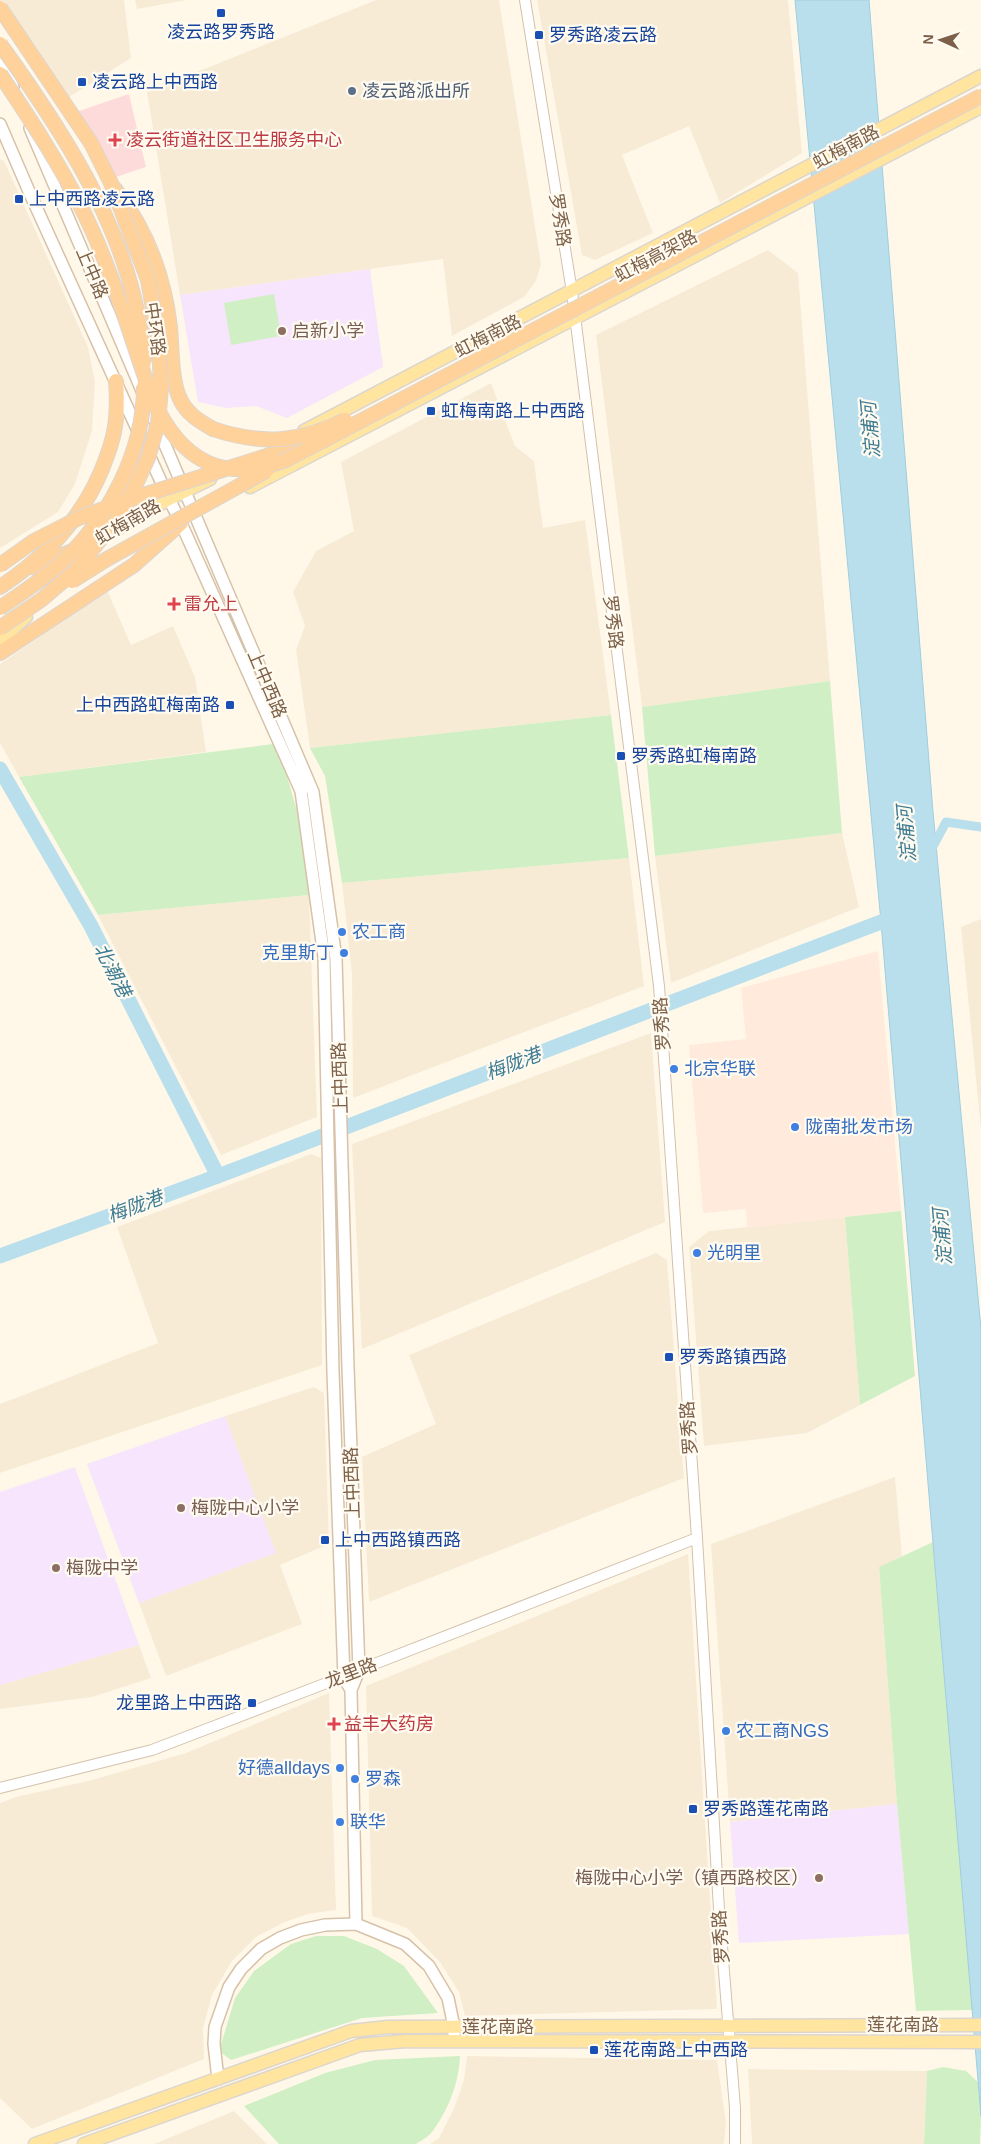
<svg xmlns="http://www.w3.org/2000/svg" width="981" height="2144" font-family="Helvetica,'Noto Sans SC',sans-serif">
  <rect width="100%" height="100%" fill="#fff8e9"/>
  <path fill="#f7ebd6" d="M 0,0 L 124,0 L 131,58 L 63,101 L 0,5 Z
    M 135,0 L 187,0 L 137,9 Z
    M 376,0 L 499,0 L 541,264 L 536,281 L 524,297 L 452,336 L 443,259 L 180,295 L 147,92 Z
    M 537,0 L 788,0 L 802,153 L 720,203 L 689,126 L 622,155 L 653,233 L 595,260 L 582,255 Z
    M 0,159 L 4,161 L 88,347 L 95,382 L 92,431 L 75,484 L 58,512 L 0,548 Z
    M 768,250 L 798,273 L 830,681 L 642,707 L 596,335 Z
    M 491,383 L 515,446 L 534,461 L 543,528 L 585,520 L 611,715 L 310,748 L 296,650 L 305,626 L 293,592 L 316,551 L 354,531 L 341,462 Z
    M 107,590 L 131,645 L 173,626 L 195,677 L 206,752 L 19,777 L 0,743 L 0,664 Z
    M 842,833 L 859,907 L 671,983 L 655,856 Z
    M 629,858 L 644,986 L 353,1098 L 352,974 L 342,883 Z
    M 309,895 L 317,1117 L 221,1155 L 98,915 Z
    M 981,919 L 981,1130 L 961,927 Z
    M 651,1033 L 665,1222 L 362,1349 L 352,1144 Z
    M 311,1154 L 321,1158 L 322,1365 L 0,1473 L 0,1404 L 158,1343 L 117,1227 Z
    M 845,1217 L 860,1405 L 807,1433 L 704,1446 L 689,1247 L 709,1231 Z
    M 656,1253 L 667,1260 L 684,1478 L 369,1602 L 362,1457 L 436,1424 L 409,1355 Z
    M 314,1387 L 324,1393 L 329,1544 L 280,1565 L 302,1624 L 166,1676 L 139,1603 L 275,1553 L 225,1416 Z
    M 895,1477 L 902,1556 L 879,1568 L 897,1804 L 730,1822 L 711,1544 Z
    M 688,1554 L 717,2009 L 465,2016 L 459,1992 L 439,1961 L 407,1928 L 372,1916 L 366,1686 Z
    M 139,1645 L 151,1678 L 92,1697 L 0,1709 L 0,1685 Z
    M 329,1693 L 336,1910 L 308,1914 L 285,1922 L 256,1937 L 232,1961 L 212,1995 L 203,2028 L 204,2059 L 32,2129 L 0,2098 L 0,1803 L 16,1797 L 92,1780 L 186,1753 Z
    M 467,2056 L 717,2060 L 726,2123 L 724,2144 L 430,2144 L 439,2138 L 455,2106 L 464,2080 Z
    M 748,2069 L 927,2071 L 924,2144 L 752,2144 Z
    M 234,2111 L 267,2144 L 154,2144 Z"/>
  <path fill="#ffeadc" d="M 878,951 L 901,1211 L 747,1228 L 746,1209 L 703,1213 L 689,1045 L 746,1039 L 741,988 Z"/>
  <path fill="#f6e5fc" d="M 370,269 L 383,367 L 287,418 L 256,406 L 226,408 L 198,402 L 180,295 Z
    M 225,1416 L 276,1553 L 139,1603 L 87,1464 Z
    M 75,1467 L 139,1645 L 0,1685 L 0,1492 Z
    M 897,1804 L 909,1934 L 739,1943 L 730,1822 Z"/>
  <path fill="#fedbdb" d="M 129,94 L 146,167 L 113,178 L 73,113 Z"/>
  <path fill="#d1efc4" d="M 274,294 L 281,336 L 231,345 L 224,303 Z
    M 830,681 L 842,833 L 655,856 L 642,707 Z
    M 611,715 L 629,858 L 342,883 L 325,776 L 310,748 Z
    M 273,744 L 285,769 L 299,818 L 309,895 L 98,915 L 19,777 Z
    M 901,1211 L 915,1376 L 860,1405 L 845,1217 Z
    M 933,1542 L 973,2010 L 916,2011 L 897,1804 L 879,1567 Z
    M 316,1936 L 344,1936 L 377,1949 L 404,1966 L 438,2013 L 362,2018 L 231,2060 L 219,2051 L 235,1998 L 254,1971 L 291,1944 Z
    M 460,2056 C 459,2083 448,2111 432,2132 C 428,2137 421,2141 416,2144 L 279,2144 L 244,2106 L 325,2073 L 375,2060 Z
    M 943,2067 L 966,2071 L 979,2083 L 981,2116 L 980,2144 L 924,2144 L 927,2071 Z"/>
  <path fill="#badfec" stroke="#9fcedf" d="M 795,0 L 869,0 L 933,812 L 981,1329 L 981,2116 L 881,922 Z"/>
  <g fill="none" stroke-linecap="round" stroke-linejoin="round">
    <path stroke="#badfec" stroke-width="9" d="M 931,850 L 946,822 L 981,827"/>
    <path stroke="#badfec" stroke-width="15" d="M 0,769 L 91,926 L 218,1176
      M 0,1256 L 218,1176 L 881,922"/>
    <defs>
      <path id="tertiary" d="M 525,0 L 572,292 L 659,986 L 697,1538 L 719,1909 L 735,2108 L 735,2144
        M 0,1788 L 152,1750 L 324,1684 L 344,1678 L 359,1670 L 697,1538"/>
      <path id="secondary" d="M 0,54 L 13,87
        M 0,124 L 31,196 L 169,499 L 181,523 L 301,791 L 324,957 L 333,1372 L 344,1678 L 351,1690
        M 30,128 L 313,792 L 336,959 L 348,1367 L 359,1670 L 351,1690 L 356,1924
        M 218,2079 L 214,2044 L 215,2027 L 229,1987 L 241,1969 L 261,1949 L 280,1938 L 301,1930 L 325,1925 L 356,1924 L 405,1944 L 429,1966 L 448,1998 L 454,2027 L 454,2041"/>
      <path id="primary" d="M 304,431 L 981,76
        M 250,487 L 981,107
        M 103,537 L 169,499 L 210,479
        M 0,640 L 26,617
        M 35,2144 L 351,2031 L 388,2027 L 981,2025
        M 84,2144 L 360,2045 L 406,2041 L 981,2042"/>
      <path id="trunk" d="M 115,189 C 147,230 164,275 170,327 C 172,348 171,380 180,399 C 187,414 199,421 213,429
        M 270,455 L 316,435
        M 32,567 L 75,550
        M 0,587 C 49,555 88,511 107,456 C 111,445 115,432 116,419 C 117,407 117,394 116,381
        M 0,653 L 134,565 L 181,523"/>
    </defs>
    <use href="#tertiary" stroke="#d3c1ac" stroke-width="12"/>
    <use href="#secondary" stroke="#d7c2a9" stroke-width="14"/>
    <use href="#primary" stroke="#ddd6cf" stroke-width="15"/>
    <use href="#trunk" stroke="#ddd6cf" stroke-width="16"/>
    <use href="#tertiary" stroke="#fff" stroke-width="10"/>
    <use href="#secondary" stroke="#fff" stroke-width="11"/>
    <use href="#primary" stroke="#ffe59f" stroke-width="12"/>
    <use href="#trunk" stroke="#ffd29c" stroke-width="14"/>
    <defs>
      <path id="trunk-bridge" d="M 0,8 L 91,143 L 111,183 L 148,280 L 159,342 L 161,388 L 158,423 L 148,458 L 124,510 L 75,571 L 41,600 L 0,628
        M 0,44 C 68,138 137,244 144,362
        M 0,74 C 30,119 59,163 83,211 C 113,271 130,337 153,400 C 181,461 223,485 288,459 L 981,96
        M 213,429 C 261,445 300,443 345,420
        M 0,565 L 34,541 L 79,518 L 128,500 L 270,455
        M 72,581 L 107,559 L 266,471
        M 0,608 C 21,594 43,579 62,562 C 109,518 144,452 144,386"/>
    </defs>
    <use href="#trunk-bridge" stroke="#ddd6cf" stroke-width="16" stroke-linecap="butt"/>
    <use href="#trunk-bridge" stroke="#ffd29c" stroke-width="14"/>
  </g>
  <g fill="#1a4fb4" stroke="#fffbf1" stroke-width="2">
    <rect x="216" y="8" width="10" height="10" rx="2.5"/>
    <rect x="534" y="30" width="10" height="10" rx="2.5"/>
    <rect x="77" y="77" width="10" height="10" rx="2.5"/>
    <rect x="14" y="194" width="10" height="10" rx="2.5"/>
    <rect x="426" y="406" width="10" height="10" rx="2.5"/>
    <rect x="225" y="700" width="10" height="10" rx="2.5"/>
    <rect x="616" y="751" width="10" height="10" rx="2.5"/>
    <rect x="664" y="1352" width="10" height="10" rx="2.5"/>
    <rect x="320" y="1535" width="10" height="10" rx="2.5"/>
    <rect x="247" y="1698" width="10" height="10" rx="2.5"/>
    <rect x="688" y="1804" width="10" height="10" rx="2.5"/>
    <rect x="589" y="2045" width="10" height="10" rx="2.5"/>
  </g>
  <circle fill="#5c6f8a" stroke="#fffbf1" stroke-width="2" cx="352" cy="91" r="5"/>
  <g fill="#e0444e" stroke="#fffbf1" stroke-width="2">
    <path d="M112.5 132.5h5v5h5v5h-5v5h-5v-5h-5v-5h5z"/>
    <path d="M171.5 596.5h5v5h5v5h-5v5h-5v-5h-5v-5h5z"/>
    <path d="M331.5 1716.5h5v5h5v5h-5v5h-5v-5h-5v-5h5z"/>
  </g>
  <g fill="#8d6e63" stroke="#fffbf1" stroke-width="2">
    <circle cx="282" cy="331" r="5"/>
    <circle cx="181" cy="1508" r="5"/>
    <circle cx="56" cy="1568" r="5"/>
    <circle cx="819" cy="1878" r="5"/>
  </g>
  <g fill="#3f7fe0" stroke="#fffbf1" stroke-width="2">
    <circle cx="342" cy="932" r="5"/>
    <circle cx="344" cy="953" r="5"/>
    <circle cx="674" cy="1069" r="5"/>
    <circle cx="795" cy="1127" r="5"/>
    <circle cx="697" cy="1253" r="5"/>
    <circle cx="726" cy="1731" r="5"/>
    <circle cx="340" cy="1768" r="5"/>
    <circle cx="355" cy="1779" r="5"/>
    <circle cx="340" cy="1822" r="5"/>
  </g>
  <g text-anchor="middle" stroke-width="4.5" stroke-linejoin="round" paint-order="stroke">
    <g font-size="18" fill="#164399" stroke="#fffbf1" text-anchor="start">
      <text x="221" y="38" text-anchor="middle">凌云路罗秀路</text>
      <text x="549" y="41">罗秀路凌云路</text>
      <text x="92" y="88">凌云路上中西路</text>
      <text x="29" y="205">上中西路凌云路</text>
      <text x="441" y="417">虹梅南路上中西路</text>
      <text x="220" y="711" text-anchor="end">上中西路虹梅南路</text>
      <text x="631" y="762">罗秀路虹梅南路</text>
      <text x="679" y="1363">罗秀路镇西路</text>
      <text x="335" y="1546">上中西路镇西路</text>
      <text x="242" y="1709" text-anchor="end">龙里路上中西路</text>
      <text x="703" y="1815">罗秀路莲花南路</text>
      <text x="604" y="2056">莲花南路上中西路</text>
    </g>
    <g font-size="18" fill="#4e5e75" stroke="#fffbf1" text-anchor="start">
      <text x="362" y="97">凌云路派出所</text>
    </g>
    <g font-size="18" fill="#be3a42" stroke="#fffbf1" text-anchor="start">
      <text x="126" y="146">凌云街道社区卫生服务中心</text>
      <text x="184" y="610">雷允上</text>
      <text x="344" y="1730">益丰大药房</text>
    </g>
    <g font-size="18" fill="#7d6048" stroke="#fffbf1">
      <text transform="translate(846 147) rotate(-28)" y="6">虹梅南路</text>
      <text transform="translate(560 220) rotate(81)" y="6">罗秀路</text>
      <text transform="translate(656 256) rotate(-28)" y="6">虹梅高架路</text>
      <text transform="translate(92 273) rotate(67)" y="6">上中路</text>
      <text transform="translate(155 329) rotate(82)" y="6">中环路</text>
      <text transform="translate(488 336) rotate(-27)" y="6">虹梅南路</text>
      <text transform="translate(128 522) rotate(-30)" y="6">虹梅南路</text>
      <text transform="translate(613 622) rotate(83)" y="6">罗秀路</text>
      <text transform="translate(267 684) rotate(67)" y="6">上中西路</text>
      <text transform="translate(662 1024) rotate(-94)" y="6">罗秀路</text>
      <text transform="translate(340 1078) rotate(-92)" y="6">上中西路</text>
      <text transform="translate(689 1428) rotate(-94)" y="6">罗秀路</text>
      <text transform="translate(352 1483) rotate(-92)" y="6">上中西路</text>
      <text transform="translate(351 1673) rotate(-21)" y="6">龙里路</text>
      <text transform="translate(721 1937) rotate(-94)" y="6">罗秀路</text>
      <text x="903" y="2031">莲花南路</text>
      <text x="498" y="2033">莲花南路</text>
    </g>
    <g font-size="18" fill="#785e54" stroke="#fffbf1" text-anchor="start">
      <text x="292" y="337">启新小学</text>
      <text x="191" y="1514">梅陇中心小学</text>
      <text x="66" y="1574">梅陇中学</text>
      <text x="809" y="1884" text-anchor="end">梅陇中心小学（镇西路校区）</text>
    </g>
    <g font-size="18" fill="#366cbe" stroke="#fffbf1" text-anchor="start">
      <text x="352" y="938">农工商</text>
      <text x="334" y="959" text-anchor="end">克里斯丁</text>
      <text x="684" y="1075">北京华联</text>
      <text x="805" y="1133">陇南批发市场</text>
      <text x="707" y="1259">光明里</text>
      <text x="736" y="1737">农工商NGS</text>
      <text x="330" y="1774" text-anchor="end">好德alldays</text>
      <text x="365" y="1785">罗森</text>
      <text x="350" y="1828">联华</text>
    </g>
    <g font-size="19" font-style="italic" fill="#3f7c93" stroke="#fffbf1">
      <text transform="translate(870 430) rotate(-95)" y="7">淀浦河</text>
      <text transform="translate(906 834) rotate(-95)" y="7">淀浦河</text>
      <text transform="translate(113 970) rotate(63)" y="7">北潮港</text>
      <text transform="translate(513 1063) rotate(-21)" y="7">梅陇港</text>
      <text transform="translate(135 1206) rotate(-20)" y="7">梅陇港</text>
      <text transform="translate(942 1237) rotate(-95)" y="7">淀浦河</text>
    </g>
  </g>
  <g transform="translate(941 40) rotate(273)" stroke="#fffbf1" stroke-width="4" paint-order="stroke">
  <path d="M0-4L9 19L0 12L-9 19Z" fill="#7d6048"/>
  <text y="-8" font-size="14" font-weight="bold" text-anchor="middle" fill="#7d6048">N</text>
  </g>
</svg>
